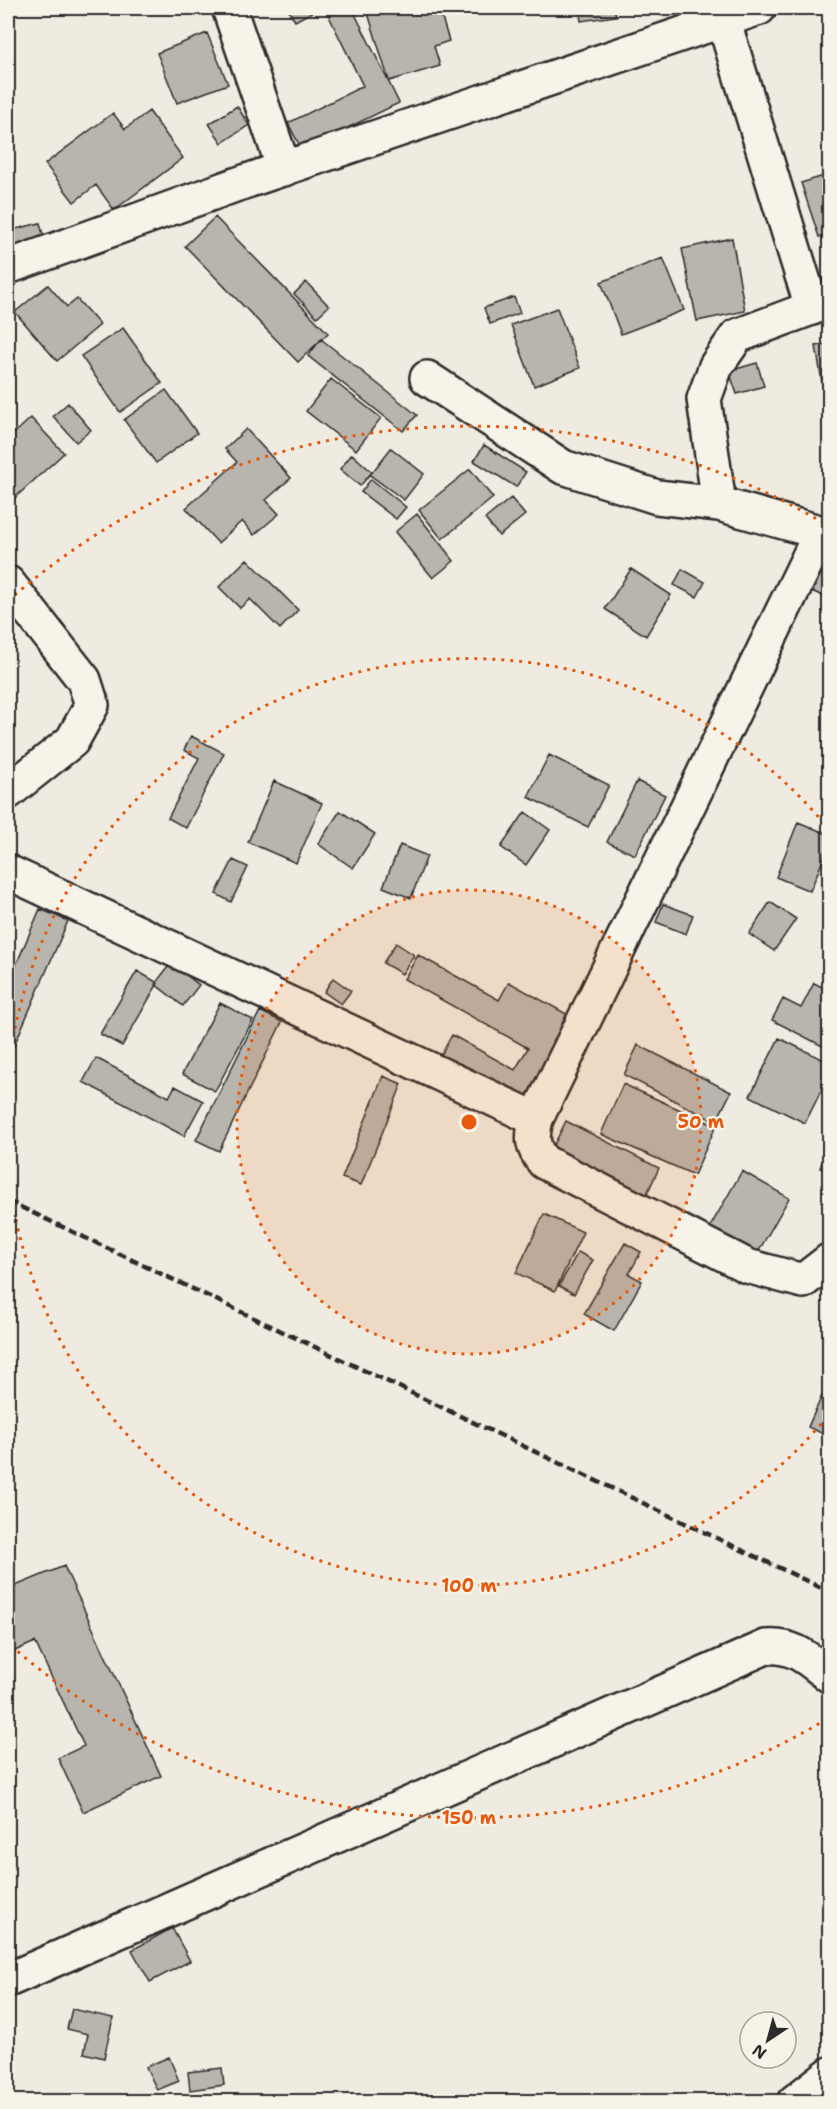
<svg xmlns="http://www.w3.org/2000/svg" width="837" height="2109" font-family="'Shantell Sans',sans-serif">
  <rect width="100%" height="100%" fill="#efebe0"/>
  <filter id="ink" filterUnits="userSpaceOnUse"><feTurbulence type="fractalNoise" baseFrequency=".0167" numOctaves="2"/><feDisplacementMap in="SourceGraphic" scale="12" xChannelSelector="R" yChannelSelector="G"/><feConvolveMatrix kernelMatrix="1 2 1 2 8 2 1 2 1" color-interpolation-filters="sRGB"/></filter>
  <g filter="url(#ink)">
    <path fill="#b8b5ae" stroke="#2b2b2b" stroke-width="1.5" d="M 287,8 L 312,8 L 314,11 L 295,21 Z
      M 325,8 L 352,8 L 399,103 L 302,150 L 288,123 L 363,86 Z
      M 373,8 L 439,8 L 449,41 L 434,46 L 440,66 L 389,81 L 367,10 Z
      M 446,8 L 468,8 L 451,17 Z
      M 579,8 L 614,8 L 616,16 L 581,21 Z
      M 207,33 L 228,84 L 177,103 L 157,53 Z
      M 237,106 L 249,125 L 222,143 L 209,124 Z
      M 149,111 L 183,158 L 114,210 L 96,185 L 74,202 L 45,164 L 113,113 L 125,129 Z
      M 830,174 L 830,233 L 819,237 L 801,183 Z
      M 215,217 L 328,333 L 298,362 L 185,246 Z
      M 40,223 L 46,246 L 10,255 L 8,231 Z
      M 732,238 L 745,311 L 697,321 L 682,249 Z
      M 663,258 L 684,310 L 621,334 L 601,282 Z
      M 306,282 L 329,306 L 317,317 L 294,294 Z
      M 48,285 L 67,307 L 77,299 L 100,325 L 57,361 L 15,312 Z
      M 514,297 L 520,313 L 490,324 L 484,308 Z
      M 557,308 L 580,368 L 534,386 L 511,325 Z
      M 123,328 L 162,383 L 120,412 L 81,356 Z
      M 321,339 L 417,415 L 403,431 L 308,356 Z
      M 830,344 L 830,406 L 826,406 L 816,346 Z
      M 757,363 L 764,386 L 737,394 L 729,371 Z
      M 331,379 L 381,418 L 356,450 L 306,411 Z
      M 166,390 L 197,433 L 156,463 L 124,420 Z
      M 68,403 L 91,430 L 76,442 L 53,416 Z
      M 31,418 L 64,453 L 8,504 L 8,439 Z
      M 246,429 L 291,478 L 266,500 L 279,514 L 254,535 L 242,521 L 218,543 L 186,508 L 237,462 L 225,449 Z
      M 484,445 L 526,472 L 516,487 L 474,461 Z
      M 391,448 L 424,474 L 404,500 L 370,475 Z
      M 352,454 L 372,472 L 360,486 L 340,469 Z
      M 470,469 L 493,498 L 442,539 L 419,510 Z
      M 371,479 L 406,507 L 396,519 L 361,492 Z
      M 511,498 L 525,515 L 499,536 L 485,519 Z
      M 417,514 L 454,561 L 433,578 L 395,532 Z
      M 247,559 L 298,610 L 280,629 L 250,599 L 240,608 L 219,587 Z
      M 814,561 L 830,568 L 830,599 L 802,587 Z
      M 631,569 L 671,595 L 646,636 L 605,609 Z
      M 682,569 L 705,582 L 697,597 L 674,585 Z
      M 191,736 L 224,753 L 186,828 L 168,818 L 199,758 L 184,750 Z
      M 549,755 L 609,785 L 588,827 L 528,797 Z
      M 274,781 L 322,803 L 296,863 L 248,842 Z
      M 637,781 L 665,795 L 635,855 L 607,842 Z
      M 340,811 L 375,834 L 353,868 L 318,844 Z
      M 525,812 L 550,830 L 526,865 L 501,847 Z
      M 798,822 L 830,835 L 830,843 L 810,891 L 776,877 Z
      M 400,845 L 427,856 L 411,898 L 383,887 Z
      M 233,860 L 248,867 L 231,902 L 216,894 Z
      M 770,902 L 796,919 L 774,951 L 749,934 Z
      M 663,904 L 693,915 L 686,934 L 656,922 Z
      M 40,909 L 68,921 L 10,1055 L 8,1054 L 8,984 Z
      M 396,943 L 414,955 L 402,974 L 383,963 Z
      M 418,955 L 499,1000 L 509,982 L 570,1016 L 523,1103 L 440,1057 L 452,1035 L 515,1070 L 528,1048 L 404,979 Z
      M 171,963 L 199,985 L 183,1006 L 155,984 Z
      M 137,971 L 158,983 L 122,1046 L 100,1034 Z
      M 333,978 L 351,991 L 341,1004 L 324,992 Z
      M 814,983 L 830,991 L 830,1050 L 772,1020 L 783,999 L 801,1008 Z
      M 220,1003 L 253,1020 L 215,1091 L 182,1074 Z
      M 260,1011 L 282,1022 L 219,1151 L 196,1140 Z
      M 779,1038 L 830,1063 L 830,1073 L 805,1123 L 750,1096 Z
      M 638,1045 L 731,1092 L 716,1122 L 624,1075 Z
      M 96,1058 L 169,1097 L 175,1086 L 203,1101 L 184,1136 L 83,1082 Z
      M 383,1076 L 402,1084 L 361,1185 L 342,1178 Z
      M 623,1084 L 716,1126 L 694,1175 L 601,1134 Z
      M 566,1121 L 659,1168 L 644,1200 L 550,1153 Z
      M 830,1139 L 830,1171 L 820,1168 Z
      M 742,1171 L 789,1198 L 757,1254 L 710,1227 Z
      M 544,1214 L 583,1232 L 555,1291 L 516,1273 Z
      M 625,1243 L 641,1252 L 629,1274 L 642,1281 L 614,1331 L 584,1314 Z
      M 578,1252 L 593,1260 L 574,1294 L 559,1286 Z
      M 830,1378 L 830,1437 L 808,1427 Z
      M 64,1566 L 161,1776 L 83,1812 L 58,1758 L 84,1746 L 35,1642 L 8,1654 L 8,1589 Z
      M 172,1928 L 190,1961 L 150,1982 L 132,1950 Z
      M 72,2009 L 113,2018 L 104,2058 L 84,2053 L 88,2034 L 67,2029 Z
      M 169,2057 L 179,2081 L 157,2090 L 146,2067 Z
      M 222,2068 L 224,2085 L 190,2090 L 188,2072 Z"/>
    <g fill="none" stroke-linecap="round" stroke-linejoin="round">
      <defs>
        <path id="street" d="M 229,8 L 284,169
          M 723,19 L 812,308
          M 8,267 L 235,185 L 759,8
          M 427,378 L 563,467 L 657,497 L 719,504 L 830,535
          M 719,504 L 704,399 L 716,366 L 737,336 L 830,301
          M 8,583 L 84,680 L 92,705 L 72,741 L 8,792
          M 8,872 L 536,1119 L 820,534
          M 536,1119 C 532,1137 531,1147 544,1162 L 747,1266 L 803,1281 L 830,1260
          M 8,1980 L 766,1647 C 794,1644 809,1660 830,1676
          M 794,2102 L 830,2074"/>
      </defs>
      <use href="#street" stroke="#2b2b2b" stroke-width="38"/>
      <use href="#street" stroke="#f7f3e8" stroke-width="33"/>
      <path stroke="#2b2b2b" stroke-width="4.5" stroke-dasharray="9 4.5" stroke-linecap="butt" d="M 8,1201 L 830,1592"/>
    </g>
  </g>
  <circle cx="469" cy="1122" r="232" fill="#e8590c" fill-opacity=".12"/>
  <g fill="none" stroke="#e8590c" stroke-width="3" stroke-dasharray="3 6">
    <circle cx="469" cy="1122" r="232"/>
    <path d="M827 1417A464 464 0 0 1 8 1171M8 1073A464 464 0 0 1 827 827"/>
    <path d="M827 1719A696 696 0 0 1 8 1643M8 601A696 696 0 0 1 827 525"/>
  </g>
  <circle cx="469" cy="1122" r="9" fill="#e8590c" stroke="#f7f3e8" stroke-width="3"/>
  <g font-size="18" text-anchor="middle" font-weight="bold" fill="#e8590c" stroke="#f7f3e8" stroke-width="4.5" stroke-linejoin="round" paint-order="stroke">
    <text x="701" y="1128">50 m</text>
    <text x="469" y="1592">100 m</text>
    <text x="469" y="1824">150 m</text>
  </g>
  <rect width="837" height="2109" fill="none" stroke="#f7f3e8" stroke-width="30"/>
  <rect x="15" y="15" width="807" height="2079" fill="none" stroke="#2b2b2b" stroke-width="2" filter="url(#ink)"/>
  <g transform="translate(768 2040) rotate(216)"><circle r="28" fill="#f7f3e8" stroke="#a5a39c" stroke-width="1.5"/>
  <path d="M0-4.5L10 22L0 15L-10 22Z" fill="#2b2b2b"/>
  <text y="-9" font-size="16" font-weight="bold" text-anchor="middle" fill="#2b2b2b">N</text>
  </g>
</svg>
